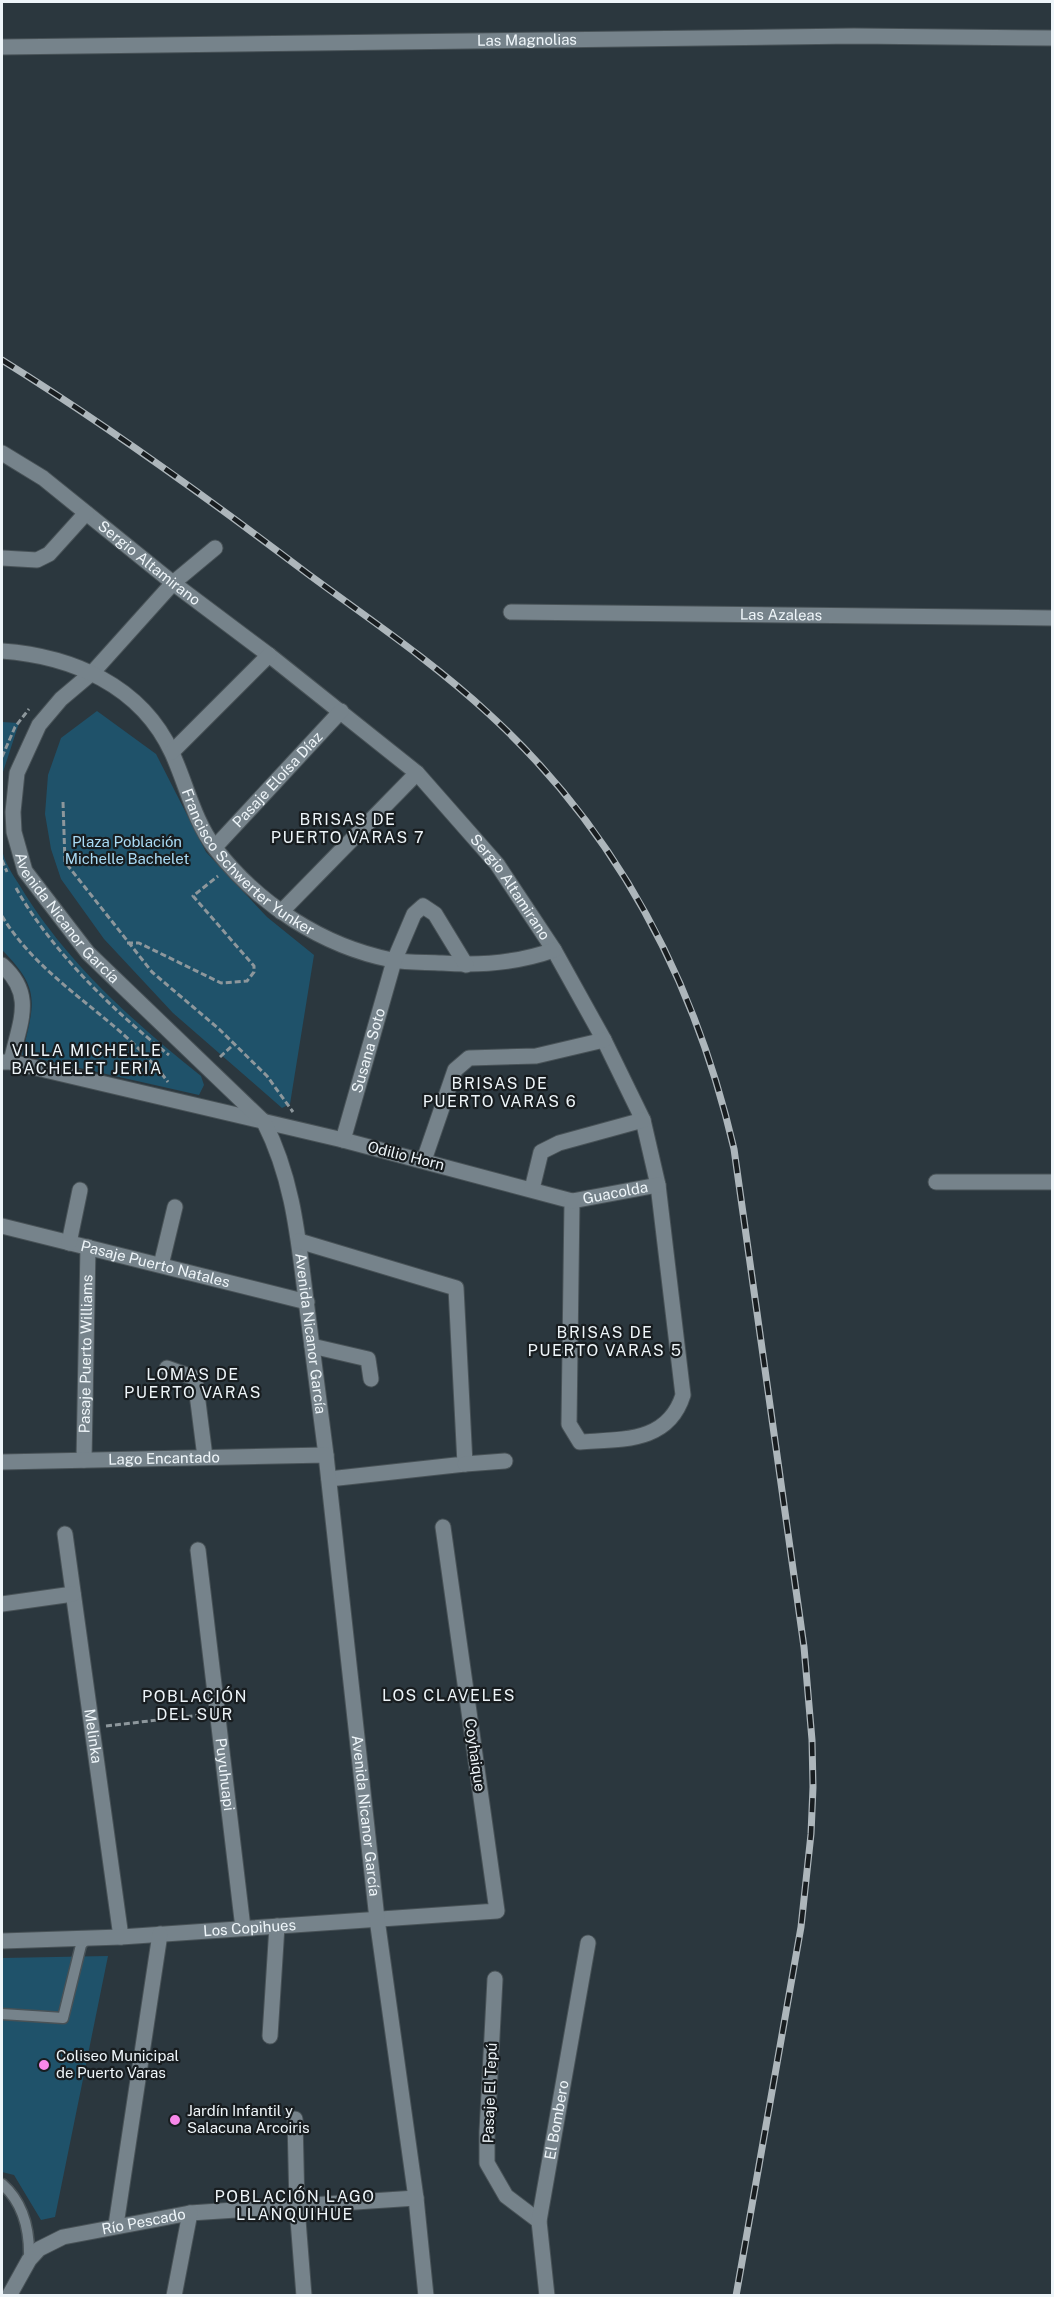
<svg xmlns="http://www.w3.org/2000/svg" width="1054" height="2297" font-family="'Public Sans',sans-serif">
  <rect width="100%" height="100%" fill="#2b373e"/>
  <path fill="#1f526a" d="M 97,711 L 156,754 L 206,852 L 267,917 L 314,955 L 290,1104 L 282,1108 L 173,1013 L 104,939 L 61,879 L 51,849 L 45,814 L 48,775 L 61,738 Z
    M 2,722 L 19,723 L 2,775 Z
    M 2,849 C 4,862 13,875 20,886 C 65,961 133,1022 201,1076 L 204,1085 L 199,1095 L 22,1055 C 34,1003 42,990 2,950 Z
    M 108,1956 L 55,2217 L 41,2220 L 14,2175 L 2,2172 L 2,1958 Z"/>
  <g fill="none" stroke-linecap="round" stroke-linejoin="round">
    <defs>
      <path id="service" d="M 2,2014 L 63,2018 L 81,1945 L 87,1938
        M 2,2184 C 24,2203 30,2231 29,2260"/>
      <g id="minor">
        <path id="s1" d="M 2,47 L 854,36 L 1052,38"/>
        <path id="s2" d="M 2,453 L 43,478 L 173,583 L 269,655 L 417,773 L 497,864 L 554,950 L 604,1040 L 643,1120 L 658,1185 L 683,1395 C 668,1443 622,1439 580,1442 L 569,1424 L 572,1201 L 343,1140 L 11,1062 L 2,1062"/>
        <path id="s3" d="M 215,548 L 173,583 L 93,672 L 61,699 L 39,725 L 17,773 L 13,812 L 14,832 L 25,871 L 88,953 L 264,1122 C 293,1179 298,1237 306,1300 C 313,1351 319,1403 326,1455"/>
        <path d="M 2,558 L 37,560 L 49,554 L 86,513"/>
        <path id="s4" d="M 511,612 L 1052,618"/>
        <path id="s5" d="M 2,651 C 71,656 141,685 172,753 C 186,783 194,821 215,848 C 258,904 322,946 392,960 C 408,963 426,962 442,963 C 481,966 517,963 554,950"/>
        <path d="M 172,752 L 269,655"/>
        <path id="s6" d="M 215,847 L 341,711"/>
        <path d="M 281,912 L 417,773"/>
        <path d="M 2,965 C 36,995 19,1023 11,1062"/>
        <path id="s7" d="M 343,1140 L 394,961 L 414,914 L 423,906 L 435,914 L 466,965"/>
        <path d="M 424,1160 L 455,1070 L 469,1058 L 536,1056 L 604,1040"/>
        <path d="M 936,1182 L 1052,1182"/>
        <path d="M 532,1189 L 541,1152 L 559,1143 L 643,1120"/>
        <path id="s8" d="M 572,1201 L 658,1185"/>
        <path id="s9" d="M 2,1226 L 307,1302"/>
        <path d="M 299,1241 L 456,1288 L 465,1464 L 329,1479"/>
        <path d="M 69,1243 L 80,1190"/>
        <path d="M 161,1265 L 175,1207"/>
        <path d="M 312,1346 L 368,1359 L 371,1379"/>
        <path d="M 167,1368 L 195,1378 L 205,1457"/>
        <path id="s10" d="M 84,1460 L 88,1247"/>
        <path d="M 465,1464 L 505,1461"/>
        <path id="s11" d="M 65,1534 L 121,1937"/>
        <path id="s12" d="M 198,1550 L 243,1928"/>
        <path d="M 2,1604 L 73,1594"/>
        <path id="s13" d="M 2,1941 L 121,1937 L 497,1911 L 443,1527"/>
        <path d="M 495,1979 L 487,2132 L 487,2163 L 506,2196 L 539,2221"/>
        <path d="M 270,2036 L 277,1926"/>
        <path d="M 295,2119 L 297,2207 L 304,2296"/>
        <path d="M 116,2225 L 160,1934"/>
        <path id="s14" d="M 9,2296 L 29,2260 L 39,2249 L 63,2237 L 190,2213 L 416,2198"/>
        <path d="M 174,2296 L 190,2213"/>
        <path id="s15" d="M 547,2296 L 539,2221 L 588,1943"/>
      </g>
      <g id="tertiary">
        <path id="s16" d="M 2,1462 L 326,1455 L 377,1919 L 416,2198 L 426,2296"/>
      </g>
    </defs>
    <use href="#service" stroke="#485257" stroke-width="13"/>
    <use href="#minor" stroke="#485257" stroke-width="17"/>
    <use href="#tertiary" stroke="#485257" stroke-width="17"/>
    <path stroke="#8d979c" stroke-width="3" stroke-dasharray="6 3" stroke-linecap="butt" d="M 2,757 L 15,727 L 29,709
      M 63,802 L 65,862 L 152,972 L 219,1029 L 267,1076 L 293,1112
      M 2,860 L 7,872
      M 16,888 C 50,949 114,1012 169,1055
      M 2,916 C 43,984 121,1018 168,1082
      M 127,943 L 139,943 L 221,983 L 247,981 L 254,972 L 254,966 L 193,896 L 218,876
      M 220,1057 L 234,1044
      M 106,1726 L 201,1715"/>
    <use href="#service" stroke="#76838b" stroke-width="10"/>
    <use href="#minor" stroke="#76838b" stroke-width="15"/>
    <use href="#tertiary" stroke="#76838b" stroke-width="15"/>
    <defs>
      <path id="rail" d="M 2,360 C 108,426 209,499 308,574 C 369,619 433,662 489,714 C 618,832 695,981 734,1149 L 804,1647 L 812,1740 L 813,1787 L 811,1834 L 801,1927 L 736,2296"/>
    </defs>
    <use href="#rail" stroke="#adb6bb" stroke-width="7"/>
    <use href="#rail" stroke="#181d20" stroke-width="4.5" stroke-dasharray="14" stroke-linecap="butt"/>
  </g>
  <g fill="#f888ea" stroke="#181d20" stroke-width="2">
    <circle cx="44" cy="2065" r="6"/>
    <circle cx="175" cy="2120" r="6"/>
  </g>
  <g text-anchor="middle" stroke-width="4.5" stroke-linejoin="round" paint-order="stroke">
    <g font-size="15" fill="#eef5f9" stroke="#181d20">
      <text dy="5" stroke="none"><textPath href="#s1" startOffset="525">Las Magnolias</textPath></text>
      <text dy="5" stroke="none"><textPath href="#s2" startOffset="184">Sergio Altamirano</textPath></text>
      <text dy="5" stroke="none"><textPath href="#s4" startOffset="270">Las Azaleas</textPath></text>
      <text dy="5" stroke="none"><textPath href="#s6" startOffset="92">Pasaje Eloísa Díaz</textPath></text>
      <text dy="5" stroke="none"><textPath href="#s5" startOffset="345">Francisco Schwerter Yunker</textPath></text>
      <text dy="5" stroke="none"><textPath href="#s2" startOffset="672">Sergio Altamirano</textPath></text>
      <text dy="5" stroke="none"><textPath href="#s3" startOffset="465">Avenida Nicanor García</textPath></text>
      <text dy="5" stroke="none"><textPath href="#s7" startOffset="93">Susana Soto</textPath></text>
      <text transform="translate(406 1156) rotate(14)" y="5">Odilio Horn</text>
      <text dy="5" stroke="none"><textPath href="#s8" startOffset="44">Guacolda</textPath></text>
      <text dy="5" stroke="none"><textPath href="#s9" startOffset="158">Pasaje Puerto Natales</textPath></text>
      <text dy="5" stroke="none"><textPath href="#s3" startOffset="968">Avenida Nicanor García</textPath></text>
      <text dy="5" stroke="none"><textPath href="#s10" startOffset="106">Pasaje Puerto Williams</textPath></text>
      <text dy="5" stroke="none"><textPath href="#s16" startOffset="162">Lago Encantado</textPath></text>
      <text dy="5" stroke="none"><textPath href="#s11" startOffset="204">Melinka</textPath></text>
      <text transform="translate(475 1755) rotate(82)" y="5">Coyhaique</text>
      <text dy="5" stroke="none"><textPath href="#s12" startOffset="226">Puyuhuapi</textPath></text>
      <text dy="5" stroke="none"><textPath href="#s16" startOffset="687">Avenida Nicanor García</textPath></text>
      <text dy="5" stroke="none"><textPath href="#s13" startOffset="248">Los Copihues</textPath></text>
      <text transform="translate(490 2093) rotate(-88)" y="5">Pasaje El Tepú</text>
      <text dy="5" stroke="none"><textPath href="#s15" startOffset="178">El Bombero</textPath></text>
      <text dy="5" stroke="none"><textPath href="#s14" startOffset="165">Río Pescado</textPath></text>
    </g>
    <g font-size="15" fill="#aadbf5" stroke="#181d20">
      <text x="127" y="847">Plaza Población<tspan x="127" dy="17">Michelle Bachelet</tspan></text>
    </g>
    <g font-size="15" fill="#eef5f9" stroke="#181d20" text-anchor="start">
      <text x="56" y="2061">Coliseo Municipal<tspan x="56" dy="17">de Puerto Varas</tspan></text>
      <text x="187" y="2116">Jardín Infantil y<tspan x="187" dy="17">Salacuna Arcoiris</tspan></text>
    </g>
    <g font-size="16" letter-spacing="1.5" fill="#eef5f9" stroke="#181d20">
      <text x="348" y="825">BRISAS DE<tspan x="348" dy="18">PUERTO VARAS 7</tspan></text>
      <text x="87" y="1056">VILLA MICHELLE<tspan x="87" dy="18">BACHELET JERIA</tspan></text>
      <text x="500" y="1089">BRISAS DE<tspan x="500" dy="18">PUERTO VARAS 6</tspan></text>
      <text x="605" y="1338">BRISAS DE<tspan x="605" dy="18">PUERTO VARAS 5</tspan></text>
      <text x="193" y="1380">LOMAS DE<tspan x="193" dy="18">PUERTO VARAS</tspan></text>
      <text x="449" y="1701">LOS CLAVELES</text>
      <text x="195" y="1702">POBLACIÓN<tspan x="195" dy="18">DEL SUR</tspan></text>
      <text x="295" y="2202">POBLACIÓN LAGO<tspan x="295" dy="18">LLANQUIHUE</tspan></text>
    </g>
  </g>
  <rect width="1054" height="2297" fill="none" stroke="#eef5f9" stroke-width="6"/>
</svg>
